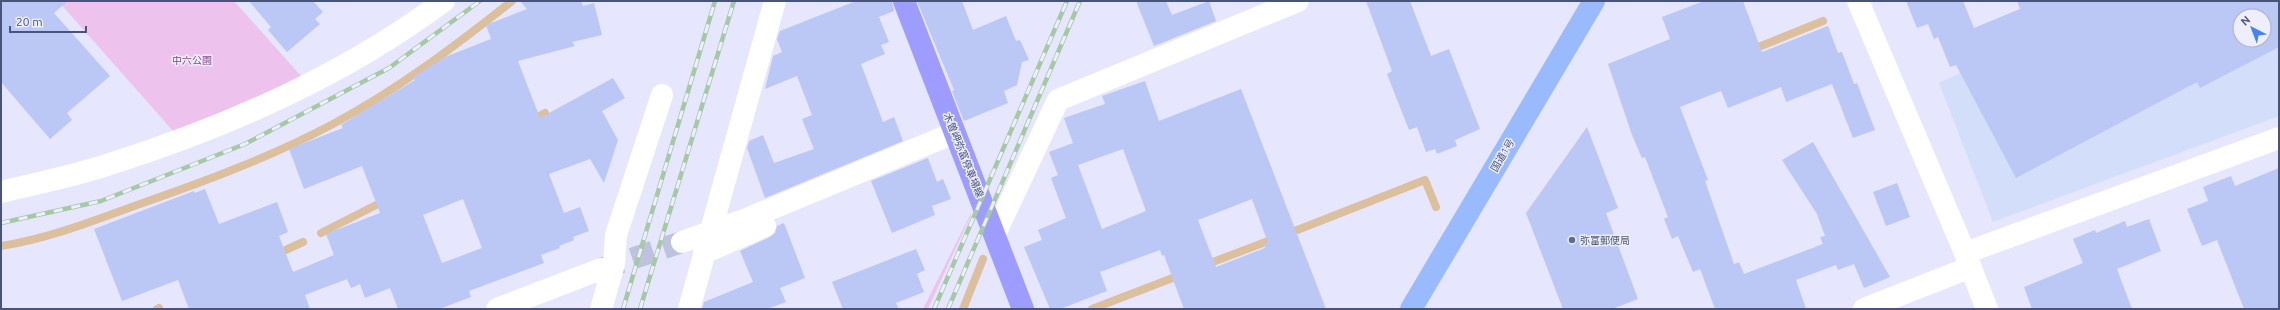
<svg xmlns="http://www.w3.org/2000/svg" width="2280" height="310" font-family="Ubuntu,'Noto Sans JP',sans-serif">
  <rect width="100%" height="100%" fill="#e6e6fe"/>
  <path fill="#d3defa" fill-rule="evenodd" d="M 2279,1 L 2279,116 L 1993,222 L 1939,83 L 2073,20 ZM 2240,16 L 2264,16 L 2264,40 L 2240,40 Z"/>
  <path fill="#edc3ed" d="M 58,1 L 234,1 L 302,77 L 262,96 L 174,132 Z
    M 971,213 L 971,215 L 928,309 L 923,309 Z"/>
  <g fill="none" stroke-linecap="round" stroke-linejoin="round">
    <path stroke="#dcc09e" stroke-width="8" d="M 1751,50 L 1823,21
      M 531,121 L 545,113
      M 321,233 L 386,200
      M 1287,234 L 1425,180 L 1436,207
      M 1,246 C 47,239 93,221 137,205 C 203,182 271,157 333,124 C 397,90 455,46 512,1
      M 275,255 L 303,242
      M 1205,265 L 1276,238
      M 157,309 L 159,308
      M 963,309 L 983,259
      M 1092,309 L 1183,274"/>
  </g>
  <path fill="#bbc7f5" fill-rule="evenodd" d="M 1,1 L 68,1 L 54,13 L 110,76 L 67,113 L 72,120 L 50,139 L 1,82 Z
    M 249,1 L 313,1 L 323,12 L 315,19 L 320,24 L 287,52 L 268,30 L 271,27 Z
    M 520,1 L 581,1 L 583,6 L 594,3 L 602,35 L 572,42 L 575,46 L 518,61 L 540,118 L 613,78 L 625,98 L 602,111 L 618,140 L 604,183 L 590,159 L 549,174 L 564,213 L 580,207 L 589,231 L 573,237 L 574,240 L 559,246 L 560,248 L 541,255 L 544,263 L 469,291 L 471,297 L 439,309 L 398,309 L 390,288 L 365,298 L 360,284 L 351,288 L 347,279 L 305,295 L 310,309 L 189,309 L 178,280 L 122,301 L 94,229 L 194,191 L 195,193 L 205,189 L 219,224 L 277,202 L 288,232 L 279,236 L 293,272 L 334,255 L 326,234 L 380,213 L 362,166 L 304,189 L 289,149 L 343,128 L 341,125 L 415,80 L 413,77 L 445,57 L 491,39 L 486,25 L 527,9 ZM 463,199 L 482,248 L 442,263 L 423,215 Z
    M 856,1 L 892,1 L 894,11 L 879,17 L 889,42 L 881,45 L 885,54 L 861,64 L 883,122 L 894,117 L 903,141 L 765,198 L 747,148 L 749,141 L 763,135 L 774,163 L 814,149 L 802,119 L 812,115 L 797,76 L 765,89 L 773,56 L 782,52 L 777,39 L 780,31 Z
    M 917,1 L 962,1 L 973,30 L 1006,16 L 1016,41 L 1020,40 L 1029,60 L 1022,62 L 1017,85 L 1004,91 L 1008,103 L 964,121 L 952,91 L 954,90 Z
    M 1136,1 L 1166,1 L 1172,15 L 1209,1 L 1216,21 L 1154,46 Z
    M 1366,1 L 1410,1 L 1431,56 L 1449,49 L 1480,129 L 1455,140 L 1457,146 L 1437,154 L 1435,149 L 1426,152 L 1417,127 L 1409,130 L 1387,74 L 1392,71 Z
    M 1704,1 L 1743,1 L 1762,52 L 1828,26 L 1838,53 L 1842,52 L 1854,84 L 1857,83 L 1875,130 L 1853,138 L 1832,84 L 1786,102 L 1781,87 L 1728,108 L 1721,91 L 1680,107 L 1708,180 L 1705,181 L 1734,264 L 1739,262 L 1744,274 L 1823,244 L 1820,237 L 1825,236 L 1817,214 L 1782,160 L 1813,142 L 1890,277 L 1864,288 L 1854,264 L 1838,270 L 1836,265 L 1796,280 L 1806,309 L 1715,309 L 1700,269 L 1693,272 L 1678,236 L 1672,239 L 1664,219 L 1668,217 L 1645,157 L 1642,158 L 1632,135 L 1608,64 L 1670,39 L 1662,17 Z
    M 1906,1 L 1963,1 L 1974,28 L 2020,9 L 2017,1 L 2279,1 L 2279,47 L 2200,88 L 2197,82 L 2016,178 L 1956,65 L 1950,67 L 1938,37 L 1934,39 L 1928,24 L 1917,28 ZM 2240,16 L 2264,16 L 2264,40 L 2240,40 Z
    M 1145,81 L 1159,121 L 1241,89 L 1326,309 L 1184,309 L 1164,255 L 1162,256 L 1160,250 L 1100,272 L 1107,291 L 1060,309 L 1050,309 L 1024,247 L 1042,240 L 1038,230 L 1066,218 L 1051,178 L 1058,175 L 1049,152 L 1073,143 L 1064,118 L 1105,104 L 1102,96 ZM 1123,149 L 1146,211 L 1102,229 L 1078,165 ZM 1252,199 L 1268,243 L 1264,244 L 1265,248 L 1216,267 L 1198,220 Z
    M 1587,127 L 1618,208 L 1606,213 L 1638,299 L 1612,309 L 1563,309 L 1526,213 Z
    M 928,158 L 937,182 L 943,179 L 951,199 L 932,206 L 935,215 L 892,233 L 871,181 Z
    M 2279,168 L 2279,309 L 2244,309 L 2217,240 L 2202,246 L 2187,209 L 2208,201 L 2203,187 L 2231,176 L 2235,186 Z
    M 1897,183 L 1910,217 L 1886,226 L 1873,192 Z
    M 2149,219 L 2161,251 L 2117,269 L 2132,309 L 2032,309 L 2024,287 L 2083,263 L 2073,239 L 2095,230 L 2096,233 L 2125,221 L 2127,227 Z
    M 784,223 L 805,278 L 780,288 L 786,302 L 767,309 L 702,309 L 704,302 L 753,282 L 740,251 L 770,237 L 775,233 L 777,226 Z
    M 916,249 L 925,270 L 917,274 L 924,292 L 896,303 L 899,309 L 843,309 L 832,282 Z"/>
  <g fill="none" stroke-linecap="round" stroke-linejoin="round">
    <path stroke="#bec2dd" stroke-width="22" stroke-dasharray="22 11" stroke-linecap="butt" d="M 601,269 L 682,242"/>
    <path stroke="#fff" stroke-width="22" d="M 1858,1 L 1965,253 L 1987,309
      M 1,192 C 37,183 75,176 110,164 C 229,126 343,76 444,1
      M 995,234 L 1058,100 L 1298,1
      M 682,242 L 749,218 L 954,133
      M 704,253 L 765,226
      M 1965,253 L 2279,138
      M 497,309 L 601,269
      M 601,309 L 614,264 L 616,235 L 662,95
      M 689,309 L 775,1
      M 1864,309 L 1971,267"/>
    <path stroke="#9e9cff" stroke-width="22" d="M 904,1 L 1023,309"/>
    <path stroke="#99bafc" stroke-width="22" d="M 1411,309 L 1594,1"/>
    <defs>
      <path id="rail" d="M 1,223 L 101,201 L 245,144 L 389,68 L 480,1
        M 623,309 L 715,1
        M 640,309 L 734,1
        M 934,309 L 1067,1
        M 948,309 L 1080,1"/>
    </defs>
    <use href="#rail" stroke="#a5c9a3" stroke-width="4.5"/>
    <use href="#rail" stroke="#eef" stroke-width="3" stroke-dasharray="9" stroke-linecap="butt"/>
  </g>
  <circle fill="#5c6f8a" stroke="#eef" stroke-width="1.5" cx="1572" cy="240" r="4"/>
  <g text-anchor="middle" stroke-width="3" stroke-linejoin="round" paint-order="stroke">
    <g font-size="10" fill="#8c4485" stroke="#eef">
      <text x="192" y="64">中六公園</text>
    </g>
    <g font-size="10" fill="#485479" stroke="#eef">
      <text transform="translate(964 155) rotate(68)" y="4">木曽岬弥富停車場線</text>
      <text transform="translate(1502 155) rotate(-60)" y="4">国道1号</text>
    </g>
    <g font-size="10" fill="#4e5e75" stroke="#eef" text-anchor="start">
      <text x="1580" y="244">弥富郵便局</text>
    </g>
  </g>
  <rect width="2280" height="310" fill="none" stroke="#485479" stroke-width="4"/>
  <g transform="translate(2252 28) rotate(318)"><circle r="19" fill="#eeeeff" stroke="#acb0c9"/>
  <path d="M0-3L7 15L0 10L-7 15Z" fill="#4384f0"/>
  <text y="-6" font-size="11" font-weight="bold" text-anchor="middle" fill="#485479">N</text>
  </g>
  <path d="M10 26v6h76v-6" fill="none" stroke="#485479" stroke-width="2"/>
  <text x="16" y="26" font-size="12" fill="#485479" stroke="#eeeeff" stroke-width="3" paint-order="stroke">20 m</text>
</svg>
